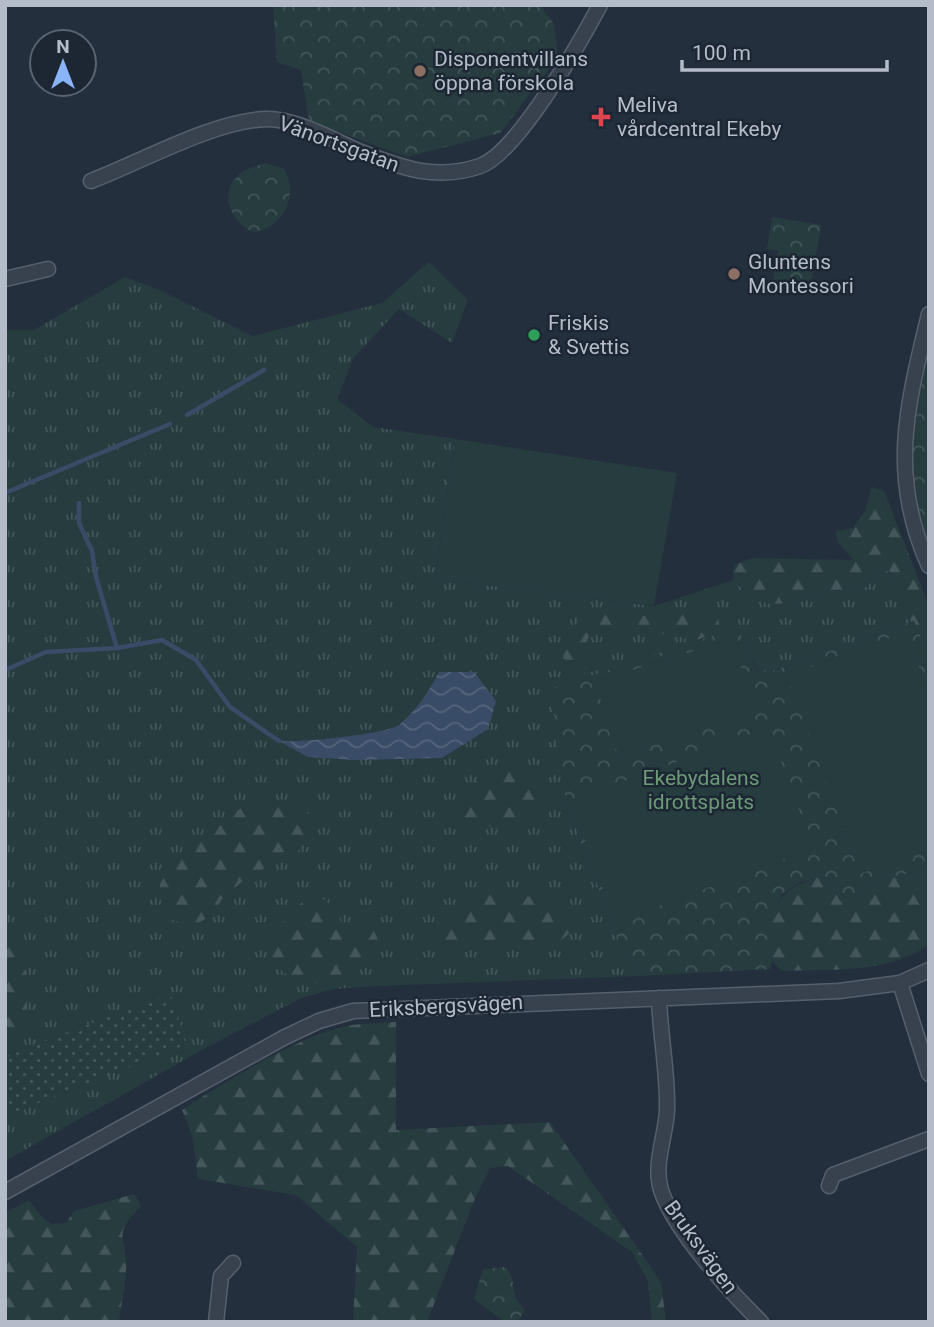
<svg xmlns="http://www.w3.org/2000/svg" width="934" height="1327" font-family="Roboto,sans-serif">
  <defs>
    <pattern id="grass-tufts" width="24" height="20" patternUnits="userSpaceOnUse" patternTransform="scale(1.75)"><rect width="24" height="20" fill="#263c3f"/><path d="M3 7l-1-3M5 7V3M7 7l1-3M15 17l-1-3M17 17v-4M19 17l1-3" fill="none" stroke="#435659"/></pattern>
    <pattern id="forest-firs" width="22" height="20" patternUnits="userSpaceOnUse" patternTransform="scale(1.75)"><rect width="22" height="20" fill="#263c3f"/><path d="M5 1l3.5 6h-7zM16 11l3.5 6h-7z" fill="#435659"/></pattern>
    <pattern id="park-crowns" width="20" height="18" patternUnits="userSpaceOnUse" patternTransform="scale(1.75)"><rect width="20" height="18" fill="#263c3f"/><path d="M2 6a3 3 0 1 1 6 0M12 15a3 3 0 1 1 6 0" fill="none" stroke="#435659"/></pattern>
    <pattern id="garden-dots" width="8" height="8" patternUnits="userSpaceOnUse" patternTransform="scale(1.75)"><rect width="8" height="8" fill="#263c3f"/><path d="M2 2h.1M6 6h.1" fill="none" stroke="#435659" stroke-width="1.8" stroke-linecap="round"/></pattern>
    <pattern id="water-waves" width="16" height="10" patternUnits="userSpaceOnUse" patternTransform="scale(1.75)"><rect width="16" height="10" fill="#394c67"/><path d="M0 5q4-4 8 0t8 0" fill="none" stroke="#53647b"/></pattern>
  </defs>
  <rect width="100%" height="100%" fill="#242f3e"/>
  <path fill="url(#grass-tufts)" d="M 429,262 L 468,300 L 452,343 L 399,309 L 354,357 L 337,399 L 373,427 L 455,439 L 435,579 L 654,606 L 733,580 L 745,592 L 793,603 L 822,592 L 867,587 L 877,574 L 889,570 L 914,621 L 770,672 L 757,671 L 737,628 L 566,803 L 620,943 L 639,976 L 377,986 L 333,989 L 299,999 L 202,1050 L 5,1161 L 5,330 L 34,330 L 125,277 L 157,289 L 253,336 L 382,303 Z"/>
  <path fill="url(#forest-firs)" d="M 872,487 L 884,491 L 929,606 L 929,656 L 889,570 L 877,574 L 867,587 L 822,592 L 793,603 L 767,604 L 745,592 L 733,580 L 734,565 L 753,558 L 853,560 L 838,542 L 835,531 L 853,528 L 865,511 Z
    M 677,609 L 718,615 L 720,632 L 693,641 L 673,635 L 601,627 L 589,636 L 582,653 L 590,666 L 573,675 L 563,657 L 571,629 L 591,610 L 667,618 Z
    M 509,765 L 527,769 L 536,784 L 544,810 L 530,822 L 466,829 L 456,825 L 458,793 L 474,781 Z
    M 264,802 L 294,805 L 309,814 L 313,830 L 299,850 L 246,878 L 223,898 L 211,916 L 192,926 L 172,920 L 161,905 L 160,884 L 171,865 L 241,808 Z
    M 929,870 L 929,945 C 887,974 831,969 782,971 L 772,961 C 771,950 767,934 769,923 C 776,893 797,883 824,876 L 835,887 L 840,900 C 856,895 870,886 885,879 C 900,873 915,874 929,870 Z
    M 496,893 L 550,899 L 572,911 L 573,930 L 560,941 L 443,945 L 430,934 C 439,909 471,899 496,893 Z
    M 322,898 L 338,911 L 342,927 L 361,933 L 374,931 L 383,951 C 359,968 335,979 306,986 L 282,971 L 268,958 L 269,936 L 302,902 Z
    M 5,929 L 27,974 L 27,1030 L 5,1026 Z
    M 396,1022 L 396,1130 L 550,1122 L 661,1282 L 666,1322 L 652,1322 L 648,1281 L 632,1252 L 508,1166 L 490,1168 L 474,1201 L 427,1322 L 353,1322 L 357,1247 L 296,1195 L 198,1179 L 193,1138 L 182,1110 C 227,1081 300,1034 352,1025 C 366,1023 382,1023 396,1022 Z
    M 134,1194 L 141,1206 C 110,1237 128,1237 126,1272 C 125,1288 121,1305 119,1322 L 5,1322 L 5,1213 L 29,1200 L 40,1215 L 51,1224 L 66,1223 L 74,1211 Z"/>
  <path fill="url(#park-crowns)" d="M 273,5 L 540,5 L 554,24 L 558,57 L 500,133 L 407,157 L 309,121 L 301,70 L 277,62 Z
    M 265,163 L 284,169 C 300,194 282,230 253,232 C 228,220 217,189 244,171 C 250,168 258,166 265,163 Z
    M 772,217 L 821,225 L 811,287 L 773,281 L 778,251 L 767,249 Z
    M 929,341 L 929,548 C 916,505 905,460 912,415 C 916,390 923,366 929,341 Z
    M 914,621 L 929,656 L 929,870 C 915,874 900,873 885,879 C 870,886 856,895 840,901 L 835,887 L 824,876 L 801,882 L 782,894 L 769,923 L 772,961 L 770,969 L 639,976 L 620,944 L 566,803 L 550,689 L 738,628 L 756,671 L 770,672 Z
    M 506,1267 C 519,1284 507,1292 525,1310 L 517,1322 L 505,1322 L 474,1299 L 483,1269 Z"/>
  <path fill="url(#garden-dots)" d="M 170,994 L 187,1044 L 5,1116 L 5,1058 L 33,1045 Z"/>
  <path fill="#263c3f" d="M 455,439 L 677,473 L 654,606 L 435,579 Z
    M 906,632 L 929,694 L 929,848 L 860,874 L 787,676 Z
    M 732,639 L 755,713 L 618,755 L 595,682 Z
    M 769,728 L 813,849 L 615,922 L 571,801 Z"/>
  <path fill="url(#water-waves)" d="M 439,672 L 474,672 L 496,701 L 488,729 L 442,758 L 356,760 L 308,757 L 279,741 C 298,743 387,734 399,725 C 416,711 429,691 439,672 Z"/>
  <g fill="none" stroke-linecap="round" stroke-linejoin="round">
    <path stroke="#394c67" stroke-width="4.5" d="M 187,415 L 264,370
      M 5,493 L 170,424
      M 79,503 L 79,523 L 92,551 L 96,577 L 117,648
      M 5,670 L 46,652 L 117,648 L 162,640 L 196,660 L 230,707 L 279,741"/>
    <defs>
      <path id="street" d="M 91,181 C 141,162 213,121 266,119 C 295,118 335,141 361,152 C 402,168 436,181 480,166 C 517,153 581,41 600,5
        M 5,279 L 48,269
        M 929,314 C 907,405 888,476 929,566
        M 900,983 L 929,1074
        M 659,998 C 660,1035 668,1073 667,1110 C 666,1136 653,1164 661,1190 C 674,1230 730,1292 761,1322
        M 829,1186 L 833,1175 L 929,1139
        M 5,1192 L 285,1037 L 319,1021 L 353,1011 L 839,991 L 900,983 L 929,970
        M 216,1322 L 221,1276 L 233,1263"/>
    </defs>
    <use href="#street" stroke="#565f6c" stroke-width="17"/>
    <use href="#street" stroke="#38414e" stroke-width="14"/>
  </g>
  <g fill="#8d6e63" stroke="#1d2633" stroke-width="2.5">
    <circle cx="420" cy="71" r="7"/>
    <circle cx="734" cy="274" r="7"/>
  </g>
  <path fill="#e0444e" stroke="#1d2633" stroke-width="2.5" d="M597.5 106.5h7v7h7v7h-7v7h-7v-7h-7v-7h7z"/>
  <circle fill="#2e9e5b" stroke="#1d2633" stroke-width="2.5" cx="534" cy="335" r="7"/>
  <g text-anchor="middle" stroke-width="5" stroke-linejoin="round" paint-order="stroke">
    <g font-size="21" fill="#b4bcc9" stroke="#1d2633" text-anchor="start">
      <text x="434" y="66">Disponentvillans<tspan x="434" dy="24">öppna förskola</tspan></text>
      <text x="617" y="112">Meliva<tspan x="617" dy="24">vårdcentral Ekeby</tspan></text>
      <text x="748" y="269">Gluntens<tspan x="748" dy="24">Montessori</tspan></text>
      <text x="548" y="330">Friskis<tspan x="548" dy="24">&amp; Svettis</tspan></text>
    </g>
    <g font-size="21" fill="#b4bcc9" stroke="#1d2633">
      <text transform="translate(339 144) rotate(20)" y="7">Vänortsgatan</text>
      <text transform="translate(446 1006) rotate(-3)" y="7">Eriksbergsvägen</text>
      <text transform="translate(701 1247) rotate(54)" y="7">Bruksvägen</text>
    </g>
    <g font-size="21" fill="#6b9a76" stroke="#1d2633">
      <text x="701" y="785">Ekebydalens<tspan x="701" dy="24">idrottsplats</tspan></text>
    </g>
  </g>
  <rect width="934" height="1327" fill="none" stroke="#b4bcc9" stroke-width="14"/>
  <g transform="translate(63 63)"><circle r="33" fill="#1d2633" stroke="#59626f" stroke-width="2"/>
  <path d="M0-5L12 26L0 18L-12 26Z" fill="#8ab4f8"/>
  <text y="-10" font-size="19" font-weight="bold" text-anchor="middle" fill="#b4bcc9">N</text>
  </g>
  <path d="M682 60v10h205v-10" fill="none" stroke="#b4bcc9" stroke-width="3.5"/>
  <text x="692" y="60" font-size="21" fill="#b4bcc9" stroke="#1d2633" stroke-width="5" paint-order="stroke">100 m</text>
</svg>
